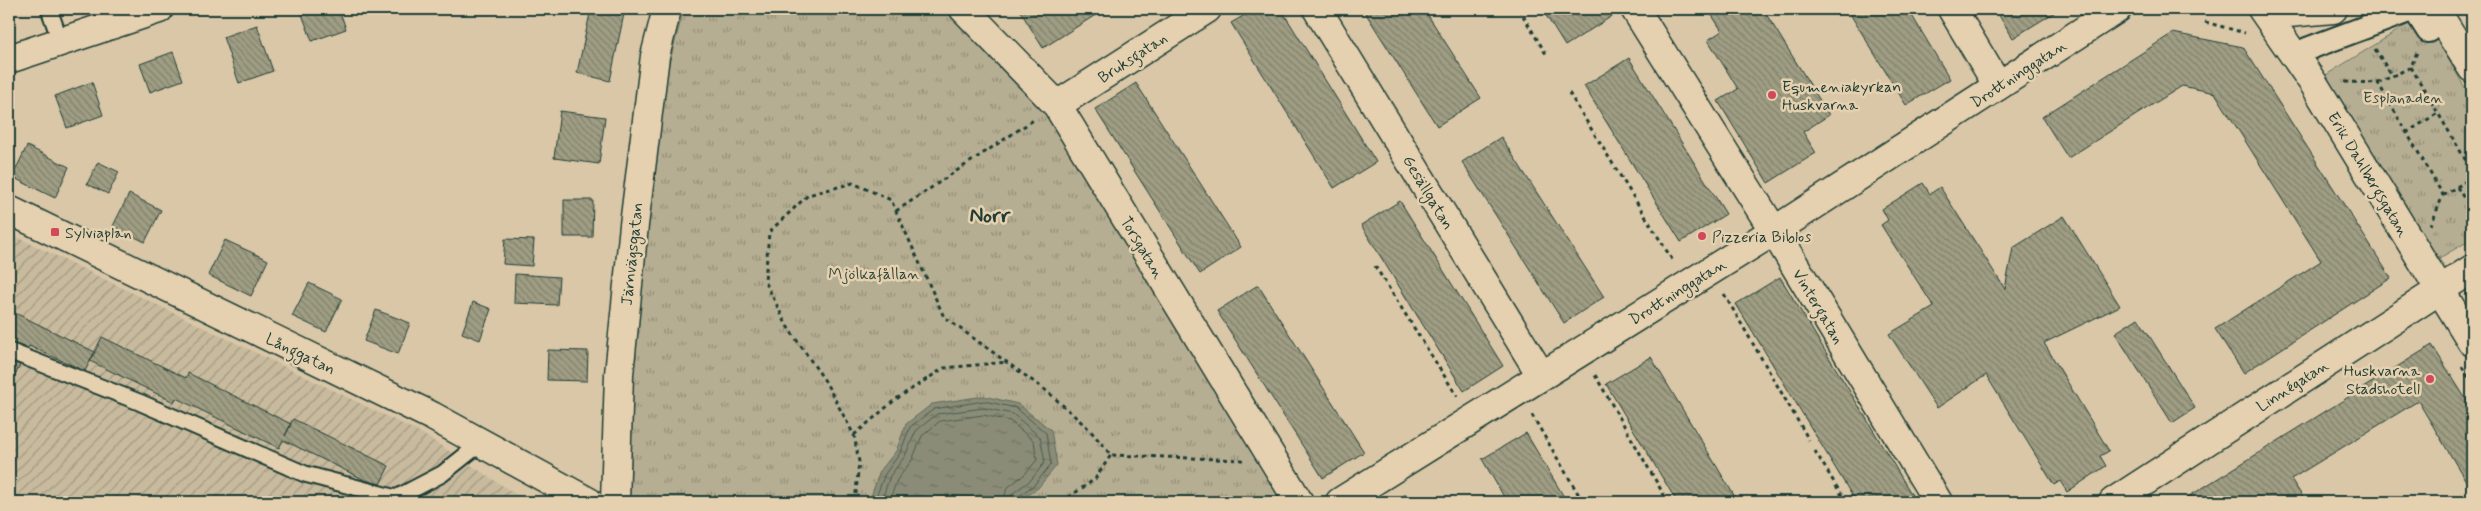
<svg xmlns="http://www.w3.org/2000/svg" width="2481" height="511" font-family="Mynerve,sans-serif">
  <defs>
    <pattern id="industrial-furrows" width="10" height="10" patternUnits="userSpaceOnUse" patternTransform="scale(1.25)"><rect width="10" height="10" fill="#c8ba9d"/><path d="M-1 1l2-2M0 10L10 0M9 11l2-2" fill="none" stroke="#a29881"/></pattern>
    <pattern id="park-tufts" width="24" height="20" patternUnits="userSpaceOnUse" patternTransform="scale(1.25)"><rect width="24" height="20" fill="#b6ae92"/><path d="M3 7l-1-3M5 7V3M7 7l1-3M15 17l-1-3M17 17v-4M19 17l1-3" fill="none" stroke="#938f78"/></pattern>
    <pattern id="water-ripples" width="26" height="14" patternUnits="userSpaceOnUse" patternTransform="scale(1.25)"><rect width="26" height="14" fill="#8a8c77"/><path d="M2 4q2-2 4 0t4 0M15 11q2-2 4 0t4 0" fill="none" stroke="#707462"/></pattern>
    <pattern id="building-back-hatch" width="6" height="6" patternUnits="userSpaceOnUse" patternTransform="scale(1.25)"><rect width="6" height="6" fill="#9f9d83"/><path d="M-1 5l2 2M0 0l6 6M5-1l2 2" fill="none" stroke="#81816c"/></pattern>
  </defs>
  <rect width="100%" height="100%" fill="#d9c7a8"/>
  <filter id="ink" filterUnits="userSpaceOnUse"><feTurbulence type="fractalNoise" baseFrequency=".02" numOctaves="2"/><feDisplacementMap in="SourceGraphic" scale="10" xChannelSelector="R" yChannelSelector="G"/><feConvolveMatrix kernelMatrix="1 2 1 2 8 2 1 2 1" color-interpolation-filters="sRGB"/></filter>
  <g filter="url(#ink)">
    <path fill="url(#industrial-furrows)" d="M 9,233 L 421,433 L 528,502 L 9,502 Z"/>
    <path fill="url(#park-tufts)" stroke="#6a7663" d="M 684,9 L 944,9 L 1049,118 L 1283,502 L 630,502 L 633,374 L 647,232 L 667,71 Z
      M 2415,20 L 2435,36 L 2472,100 L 2472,239 L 2436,260 L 2321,78 Z"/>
    <path fill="url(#water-ripples)" stroke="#5f6c5c" d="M 984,396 L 1018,404 L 1051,430 L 1057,465 L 1038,488 L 1018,502 L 869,502 L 880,471 L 896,451 L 906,424 L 932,404 Z"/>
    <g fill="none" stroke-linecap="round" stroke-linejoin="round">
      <path stroke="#4a5d4f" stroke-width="1" d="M 874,502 L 885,474 L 900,453 L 910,427 L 934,409 L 984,401 L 1016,408 L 1046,433 L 1051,464 L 1035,484 L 1018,497 L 1017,502
        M 881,502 L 890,476 L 905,456 L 916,431 L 937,414 L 984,408 L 1013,414 L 1040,437 L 1045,462 L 1031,480 L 1013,493 L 1010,502
        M 889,502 L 897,480 L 912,460 L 922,436 L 940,421 L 983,415 L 1010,421 L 1034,441 L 1037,460 L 1025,474 L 1007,488 L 1003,502"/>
    </g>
    <path fill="url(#building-back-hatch)" stroke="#1f3d34" d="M 300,9 L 339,9 L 346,29 L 312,41 Z
      M 591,9 L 625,9 L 610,81 L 577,73 Z
      M 1019,9 L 1105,9 L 1043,48 Z
      M 1255,9 L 1281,9 L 1376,162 L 1334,188 L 1231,23 Z
      M 1363,9 L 1424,9 L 1481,98 L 1437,126 Z
      M 1542,9 L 1620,9 L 1620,11 L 1565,46 Z
      M 1708,9 L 1763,9 L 1829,115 L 1803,132 L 1816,153 L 1768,183 L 1718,101 L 1738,89 L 1708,40 L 1722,31 Z
      M 1847,9 L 1908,9 L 1950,79 L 1906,105 Z
      M 1995,9 L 2060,9 L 2013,38 Z
      M 257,25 L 273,71 L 239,83 L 223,37 Z
      M 2173,33 L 2243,47 L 2391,278 L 2244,373 L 2215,329 L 2321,261 L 2215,93 L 2182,86 L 2068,158 L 2042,117 Z
      M 173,52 L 183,80 L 150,92 L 140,64 Z
      M 1629,58 L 1726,214 L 1681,242 L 1584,86 Z
      M 92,82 L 103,115 L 67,128 L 55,96 Z
      M 1136,83 L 1241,247 L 1200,274 L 1095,109 Z
      M 560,111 L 605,117 L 599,164 L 554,158 Z
      M 1501,137 L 1604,297 L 1564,323 L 1462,162 Z
      M 27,146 L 69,167 L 55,198 L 12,177 Z
      M 98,162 L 119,172 L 108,194 L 87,184 Z
      M 1923,183 L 1930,194 L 1940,187 L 2005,289 L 2013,248 L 2064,216 L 2120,306 L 2044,343 L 2109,451 L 2100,456 L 2106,466 L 2067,492 L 2060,481 L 2054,485 L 1986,375 L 1937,408 L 1889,334 L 1934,307 L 1881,225 L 1888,220 L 1882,209 Z
      M 129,194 L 161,210 L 145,242 L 113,226 Z
      M 564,200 L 593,200 L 592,237 L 564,237 Z
      M 1400,201 L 1503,366 L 1464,391 L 1361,225 Z
      M 505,239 L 534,240 L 532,266 L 503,264 Z
      M 225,240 L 268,260 L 251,296 L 208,275 Z
      M 515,274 L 559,277 L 557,305 L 514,303 Z
      M 1780,277 L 1866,418 L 1916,502 L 1856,502 L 1736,304 Z
      M 309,283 L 342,299 L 326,332 L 292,316 Z
      M 1258,285 L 1364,452 L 1323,478 L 1217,311 Z
      M 473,302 L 491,309 L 480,340 L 462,333 Z
      M 9,310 L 95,352 L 85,371 L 29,346 L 28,348 L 9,342 Z
      M 376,310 L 410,323 L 398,354 L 364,341 Z
      M 2138,318 L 2195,408 L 2172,423 L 2115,333 Z
      M 102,337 L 186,378 L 188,373 L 291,424 L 285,436 L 293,419 L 389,466 L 380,484 L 365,480 L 283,440 L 279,448 L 176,398 L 174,402 L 90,361 Z
      M 2432,345 L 2472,409 L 2472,491 L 2418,401 L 2291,479 L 2306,502 L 2180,502 Z
      M 548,350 L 588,351 L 587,381 L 547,380 Z
      M 1651,357 L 1738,502 L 1677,502 L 1606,384 Z
      M 9,361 L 20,365 L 9,388 Z
      M 1526,433 L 1567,502 L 1507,502 L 1482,459 Z"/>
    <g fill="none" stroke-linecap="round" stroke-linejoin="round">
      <defs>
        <path id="service" d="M 49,9 L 61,43
          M 9,351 L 139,402 L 305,474 L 396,498 L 442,474 L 481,443"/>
        <path id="pedestrian" d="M 2414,9 L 2428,31
          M 2307,49 L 2414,9"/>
        <path id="minor" d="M 964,9 L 1057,105 L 1299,502
          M 1317,9 L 1541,375
          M 1635,9 L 1774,231 L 1938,502
          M 1952,9 L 1998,86
          M 9,59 L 159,9
          M 1057,105 L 1207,9
          M 615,502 L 619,374 L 634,225 L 655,56 L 667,9
          M 2113,502 L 2472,269"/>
        <path id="tertiary" d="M 2262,9 L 2314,84 L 2472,342
          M 2269,9 L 2288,13 L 2333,9
          M 2435,9 L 2472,68
          M 9,210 L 432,416 L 589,502
          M 1340,502 L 1774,231 L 2117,9"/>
      </defs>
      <use href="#service" stroke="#1f3d34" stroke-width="19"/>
      <use href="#pedestrian" stroke="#1f3d34" stroke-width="26"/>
      <use href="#minor" stroke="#1f3d34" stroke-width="31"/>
      <use href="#tertiary" stroke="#1f3d34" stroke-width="31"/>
      <path stroke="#1f3d34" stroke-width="3" stroke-dasharray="4 4" stroke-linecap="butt" d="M 1519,9 L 1546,54
        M 2205,22 L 2245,33
        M 2375,49 L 2392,76
        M 2411,67 L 2472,171
        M 2345,82 L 2378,83 L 2443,195 L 2431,225
        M 2378,83 L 2411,67 L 2417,52
        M 1569,93 L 1673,261
        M 2406,133 L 2438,113
        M 2457,187 L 2472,211
        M 2443,195 L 2472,178
        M 896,211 L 1035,119
        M 1375,266 L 1457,396
        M 1724,294 L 1809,440
        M 2462,367 L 2472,383
        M 1595,375 L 1668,502
        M 1532,415 L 1583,502
        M 854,435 L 896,399 L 944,368 L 1008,362
        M 1815,451 L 1846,502
        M 1404,495 L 1408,502
        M 855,502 L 859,462 L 854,435 L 825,381 L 787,326 L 765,281 L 769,232 L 808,195 L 853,183 L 891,200 L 944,317 L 1048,392 L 1089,429 L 1111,455 L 1243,460
        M 1062,502 L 1095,479 L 1111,455"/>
      <use href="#service" stroke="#e5d0af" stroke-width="15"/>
      <use href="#pedestrian" stroke="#e5d0af" stroke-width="22"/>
      <use href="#minor" stroke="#e5d0af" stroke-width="28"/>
      <use href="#tertiary" stroke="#e5d0af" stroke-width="28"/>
    </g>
  </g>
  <g fill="#d1495b" stroke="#e5d0af" stroke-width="2">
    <circle cx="1772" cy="95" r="5"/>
    <rect x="50" y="227" width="10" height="10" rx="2.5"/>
    <circle cx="1702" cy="236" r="5"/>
    <circle cx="2430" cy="379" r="5"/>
  </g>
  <g text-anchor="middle" stroke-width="5" stroke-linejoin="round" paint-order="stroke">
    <g font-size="16" fill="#1f3d34" stroke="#e5d0af">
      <text transform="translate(1132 57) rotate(-33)" y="6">Bruksgatan</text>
      <text transform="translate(2018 73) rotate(-33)" y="6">Drottninggatan</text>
      <text transform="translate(2369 174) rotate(59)" y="6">Erik Dahlbergsgatan</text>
      <text transform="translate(1429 192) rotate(59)" y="6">Gesällgatan</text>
      <text transform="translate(1143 247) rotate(59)" y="6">Torsgatan</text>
      <text transform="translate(631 254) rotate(-84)" y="6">Järnvägsgatan</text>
      <text transform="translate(1677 291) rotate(-32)" y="6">Drottninggatan</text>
      <text transform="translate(1819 306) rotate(59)" y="6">Vintergatan</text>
      <text transform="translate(301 353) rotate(26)" y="6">Långgatan</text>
      <text transform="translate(2292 385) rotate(-33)" y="6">Linnégatan</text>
    </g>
    <g font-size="16" fill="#1f3d34" stroke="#e5d0af" text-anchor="start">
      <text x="1782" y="92">Equmeniakyrkan<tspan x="1782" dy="18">Huskvarna</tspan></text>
      <text x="65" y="238">Sylviaplan</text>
      <text x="1712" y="242">Pizzeria Biblos</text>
      <text x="2420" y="376" text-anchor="end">Huskvarna<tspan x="2420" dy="18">Stadshotell</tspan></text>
    </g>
    <g font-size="16" fill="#2e483d" stroke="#e5d0af">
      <text x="2403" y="103">Esplanaden</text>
      <text x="874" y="279">Mjölkafållan</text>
    </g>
    <g font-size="21" font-weight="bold" fill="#1f3d34" stroke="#e5d0af">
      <text x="990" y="222">Norr</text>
    </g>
  </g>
  <rect width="2481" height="511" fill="none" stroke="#e5d0af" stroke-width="30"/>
  <rect x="15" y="15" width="2451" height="481" fill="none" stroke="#1f3d34" stroke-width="2" filter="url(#ink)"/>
</svg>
